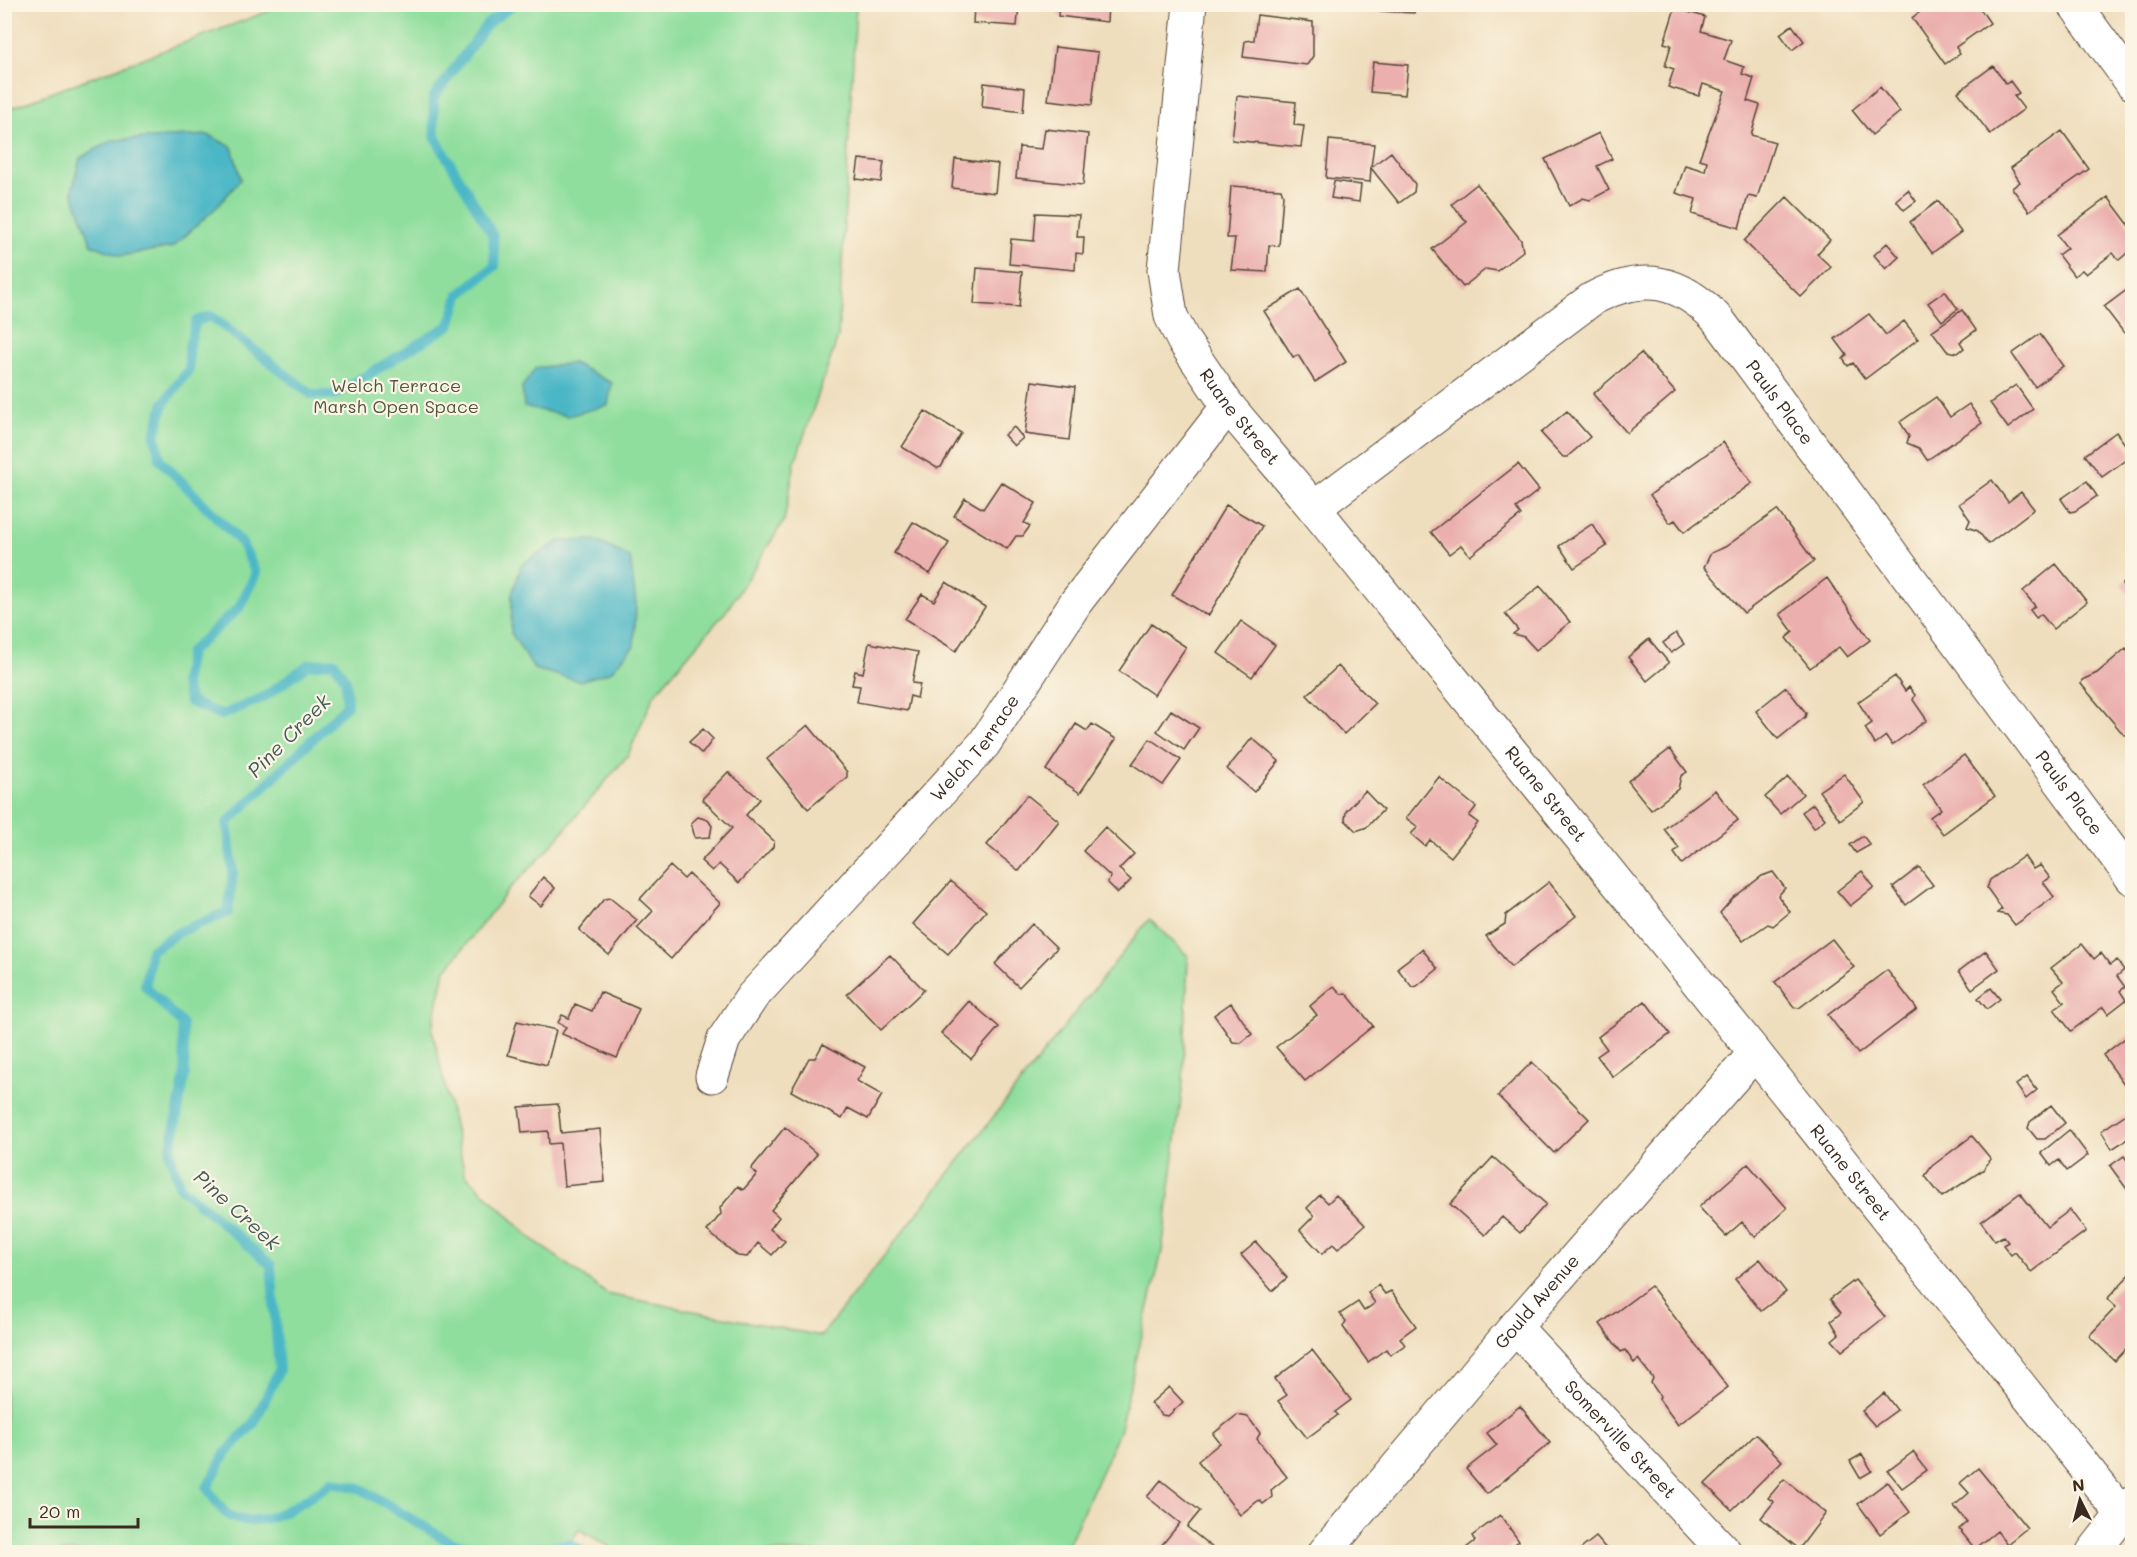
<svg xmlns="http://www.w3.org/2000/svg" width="2137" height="1557" font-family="Mali,sans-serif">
  <rect width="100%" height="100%" fill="#fcf5e5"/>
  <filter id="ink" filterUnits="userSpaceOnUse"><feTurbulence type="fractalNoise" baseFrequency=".0167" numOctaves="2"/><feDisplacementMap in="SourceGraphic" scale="12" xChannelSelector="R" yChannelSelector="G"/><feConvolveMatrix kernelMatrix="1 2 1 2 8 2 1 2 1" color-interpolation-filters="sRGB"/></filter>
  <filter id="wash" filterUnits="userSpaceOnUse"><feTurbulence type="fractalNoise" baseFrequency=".008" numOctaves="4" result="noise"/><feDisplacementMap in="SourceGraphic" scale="24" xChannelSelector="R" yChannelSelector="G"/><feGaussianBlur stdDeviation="1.35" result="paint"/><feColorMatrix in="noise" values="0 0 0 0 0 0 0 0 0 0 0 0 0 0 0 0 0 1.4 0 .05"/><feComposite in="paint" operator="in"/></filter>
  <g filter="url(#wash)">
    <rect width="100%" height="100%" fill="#efdebd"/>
    <path fill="#8fde9d" stroke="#65845e" stroke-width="1.5" d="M 285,5 L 856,5 L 838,337 L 795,462 L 784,521 L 727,610 L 654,695 L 628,755 L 544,854 L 511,887 L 445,971 L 432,1029 L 465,1174 L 531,1238 L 607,1294 L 821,1336 L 1149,919 L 1188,956 L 1183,1083 L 1162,1251 L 1119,1432 L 1065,1552 L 618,1552 L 579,1529 L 565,1552 L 5,1552 L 5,110 Z"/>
    <path fill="#4bb7c6" stroke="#437072" stroke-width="1.5" d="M 208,135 L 232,147 L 241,179 L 218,206 L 173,247 L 121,256 L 92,245 L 72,191 L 80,158 L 113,140 Z
      M 573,363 L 612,383 L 608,405 L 568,416 L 524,407 L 522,387 L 536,368 Z
      M 594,540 L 630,557 L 636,604 L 634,646 L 610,672 L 580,681 L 534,669 L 511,633 L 512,594 L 522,564 L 559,541 Z"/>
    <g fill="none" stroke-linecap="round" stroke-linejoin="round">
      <path stroke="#4bb7c6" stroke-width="10" d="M 500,1552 L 451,1543 L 360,1488 L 332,1482 C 307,1499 258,1536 227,1514 C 219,1508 213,1496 207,1488 L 225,1454 L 254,1423 L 279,1370 L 271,1265 L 180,1187 L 170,1153 L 185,1074 L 182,1024 L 145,986 L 151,950 L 179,932 L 228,912 L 233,872 L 227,823 L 347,705 L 346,681 L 334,662 L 308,665 L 264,697 L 222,715 L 190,702 L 184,682 L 190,652 L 239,608 L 256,573 L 241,542 L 160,460 L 155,435 L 164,403 L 189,369 L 189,346 L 196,321 L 211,316 L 312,395 L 334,395 L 450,325 L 459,295 L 495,266 L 493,236 L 435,137 L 433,98 L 488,23 L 515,4
        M 510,1552 L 571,1544 L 584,1552"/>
    </g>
    <g id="blocks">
      <path fill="#ebb0ae" d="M 987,4 L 1019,4 L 1017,26 L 973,23 L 974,5 Z
        M 1059,4 L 1108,4 L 1107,22 L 1058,16 Z
        M 1381,4 L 1415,4 L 1414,13 L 1380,11 Z
        M 1930,4 L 1977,4 L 1990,23 L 1956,47 L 1960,54 L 1945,64 L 1912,18 Z
        M 1675,8 L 1705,17 L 1701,31 L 1731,40 L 1724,60 L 1744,67 L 1742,74 L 1754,78 L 1747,101 L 1760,105 L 1751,135 L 1775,142 L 1757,198 L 1748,196 L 1739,228 L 1692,214 L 1696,199 L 1676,193 L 1685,165 L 1705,171 L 1707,161 L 1699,159 L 1725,91 L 1703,84 L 1699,96 L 1668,87 L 1674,69 L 1665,66 L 1671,45 L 1664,43 Z
        M 1257,15 L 1313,22 L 1313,56 L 1307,65 L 1243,57 L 1245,41 L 1254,40 Z
        M 1792,25 L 1804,41 L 1792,50 L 1780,34 Z
        M 1055,47 L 1098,52 L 1092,105 L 1048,100 Z
        M 1373,62 L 1408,65 L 1405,95 L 1370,92 Z
        M 1993,66 L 2006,84 L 2010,81 L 2019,93 L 2014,96 L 2024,109 L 1990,134 L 1958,92 Z
        M 984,83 L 1025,88 L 1023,112 L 982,107 Z
        M 1880,87 L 1900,112 L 1872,135 L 1852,110 Z
        M 1237,96 L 1296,102 L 1294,125 L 1304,126 L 1301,147 L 1232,140 Z
        M 1045,129 L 1088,134 L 1083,185 L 1016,178 L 1019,147 L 1042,149 Z
        M 2062,131 L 2089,169 L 2029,211 L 2012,188 L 2020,182 L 2011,168 Z
        M 1599,133 L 1612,159 L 1597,166 L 1609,190 L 1590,200 L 1583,198 L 1569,206 L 1545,159 Z
        M 1329,140 L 1374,144 L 1371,167 L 1391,152 L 1415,184 L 1414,192 L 1399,203 L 1371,168 L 1370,182 L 1326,178 Z
        M 859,159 L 884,162 L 881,182 L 856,179 Z
        M 955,159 L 998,164 L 995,193 L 952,188 Z
        M 1334,181 L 1361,185 L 1359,202 L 1331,198 Z
        M 1477,184 L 1521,240 L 1523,251 L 1497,271 L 1486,269 L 1463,287 L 1432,249 L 1467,222 L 1452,204 Z
        M 1231,186 L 1281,189 L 1283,195 L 1279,246 L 1269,245 L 1267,272 L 1231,270 L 1235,238 L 1227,238 Z
        M 1908,190 L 1916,201 L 1904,210 L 1896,200 Z
        M 1787,197 L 1830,240 L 1817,254 L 1831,267 L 1801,297 L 1744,241 Z
        M 2108,197 L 2132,229 L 2132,249 L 2119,260 L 2113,253 L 2086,274 L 2082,270 L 2074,276 L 2058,255 L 2067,248 L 2057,235 Z
        M 1938,201 L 1961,232 L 1932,253 L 1910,222 Z
        M 1036,213 L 1079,215 L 1077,237 L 1084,237 L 1083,254 L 1076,253 L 1075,270 L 1009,264 L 1011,239 L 1034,241 Z
        M 1887,243 L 1899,257 L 1886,269 L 1874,255 Z
        M 977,268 L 1022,272 L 1019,307 L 974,304 Z
        M 2132,286 L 2132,327 L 2124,333 L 2104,307 Z
        M 1300,289 L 1346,362 L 1315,382 L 1298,355 L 1293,357 L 1264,311 Z
        M 1945,291 L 1958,309 L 1942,321 L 1928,303 Z
        M 1962,310 L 1976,330 L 1960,342 L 1964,348 L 1958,353 L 1947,351 L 1932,331 Z
        M 1869,314 L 1886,335 L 1904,321 L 1918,339 L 1865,379 L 1853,363 L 1848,366 L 1843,359 L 1847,355 L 1835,339 Z
        M 2040,334 L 2063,366 L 2035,387 L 2012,354 Z
        M 1641,353 L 1675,392 L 1627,433 L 1593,394 Z
        M 1032,381 L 1075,387 L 1069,440 L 1025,434 Z
        M 2016,385 L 2033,409 L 2008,428 L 1990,403 Z
        M 1936,397 L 1950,417 L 1969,404 L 1982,423 L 1927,460 L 1919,448 L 1907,443 L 1909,436 L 1900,422 Z
        M 925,411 L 961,433 L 941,467 L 937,468 L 902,447 Z
        M 1567,411 L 1590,437 L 1567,457 L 1563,457 L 1541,433 Z
        M 1014,427 L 1023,438 L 1014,446 L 1004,435 Z
        M 2116,432 L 2131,452 L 2131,456 L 2102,477 L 2085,455 Z
        M 1723,442 L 1752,483 L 1684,532 L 1675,520 L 1670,523 L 1650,495 Z
        M 1518,464 L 1539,490 L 1516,508 L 1521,515 L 1470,556 L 1461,545 L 1449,554 L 1431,532 Z
        M 1992,480 L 2008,502 L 2021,492 L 2034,509 L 1988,544 L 1978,531 L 1967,527 L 1970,520 L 1959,504 Z
        M 2087,481 L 2097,496 L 2075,511 L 2070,512 L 2061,499 Z
        M 1001,482 L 1036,503 L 1024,523 L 1030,526 L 1023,536 L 1016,536 L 1007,549 L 954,516 L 965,498 L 983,509 Z
        M 1226,505 L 1262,526 L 1208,616 L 1172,595 Z
        M 1777,510 L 1814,561 L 1744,613 L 1704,567 L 1711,553 L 1725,547 Z
        M 913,522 L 949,543 L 930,574 L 894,553 Z
        M 1592,524 L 1607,546 L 1574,568 L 1559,546 Z
        M 2056,564 L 2087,602 L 2053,629 L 2041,614 L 2036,618 L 2030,610 L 2035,606 L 2023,591 Z
        M 2132,576 L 2132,599 L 2122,584 Z
        M 1827,578 L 1870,640 L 1847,657 L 1839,647 L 1810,668 L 1786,638 L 1793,632 L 1780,614 Z
        M 946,582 L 985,607 L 956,651 L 905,619 L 922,594 L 934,601 Z
        M 1540,586 L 1570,622 L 1536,650 L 1524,637 L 1513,634 L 1518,630 L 1505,614 Z
        M 1241,621 L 1275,645 L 1252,677 L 1218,653 Z
        M 1151,624 L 1186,647 L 1154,695 L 1119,671 Z
        M 1676,633 L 1684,644 L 1671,653 L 1663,643 Z
        M 1649,639 L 1669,663 L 1647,681 L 1628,657 Z
        M 869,643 L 918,652 L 912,683 L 920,684 L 917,698 L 910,696 L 907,711 L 857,702 L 860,686 L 852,685 L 855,671 L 863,673 Z
        M 2126,648 L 2132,656 L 2132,734 L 2124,735 L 2081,684 L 2082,680 L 2097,673 Z
        M 1338,666 L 1375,704 L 1344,734 L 1307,695 Z
        M 1895,676 L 1905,691 L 1909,687 L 1915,695 L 1913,700 L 1927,720 L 1892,745 L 1886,736 L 1875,744 L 1865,728 L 1872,723 L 1858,702 Z
        M 1786,687 L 1806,713 L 1805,717 L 1778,739 L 1756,711 Z
        M 1171,710 L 1199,728 L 1184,750 L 1157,731 Z
        M 1076,724 L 1087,731 L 1092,724 L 1116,739 L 1080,793 L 1046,770 Z
        M 808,725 L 847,772 L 847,777 L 808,809 L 767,759 Z
        M 703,729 L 713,739 L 702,754 L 689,742 Z
        M 1252,738 L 1279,761 L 1254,792 L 1227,769 Z
        M 1150,739 L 1181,760 L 1163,785 L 1132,764 Z
        M 1670,749 L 1687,772 L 1681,776 L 1678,789 L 1651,810 L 1628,781 Z
        M 1964,755 L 1995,796 L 1943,834 L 1930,817 L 1941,809 L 1923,785 Z
        M 728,772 L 760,799 L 746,815 L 774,841 L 773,847 L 739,883 L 719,864 L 712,871 L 701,861 L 732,828 L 702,799 Z
        M 1844,774 L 1864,802 L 1840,820 L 1819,791 Z
        M 1439,777 L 1476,807 L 1469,816 L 1478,823 L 1451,857 L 1430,840 L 1425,846 L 1411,834 L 1418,827 L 1406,818 Z
        M 1788,777 L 1803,794 L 1780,814 L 1765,797 Z
        M 1715,790 L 1738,820 L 1682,864 L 1674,853 L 1679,848 L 1664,829 Z
        M 1365,791 L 1383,810 L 1367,827 L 1356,831 L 1345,820 L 1346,811 Z
        M 1027,795 L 1059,821 L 1019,871 L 987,845 Z
        M 1813,804 L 1825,819 L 1814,828 L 1802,812 Z
        M 698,817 L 708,820 L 712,826 L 710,837 L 695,838 L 691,823 Z
        M 1105,827 L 1134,854 L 1119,869 L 1131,880 L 1118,893 L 1107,882 L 1111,877 L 1083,851 Z
        M 1863,836 L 1870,845 L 1856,853 L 1850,845 Z
        M 2024,856 L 2033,869 L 2040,865 L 2050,878 L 2043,882 L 2054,897 L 2015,925 L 2007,915 L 1997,913 L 2002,909 L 1987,888 L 1990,880 Z
        M 670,866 L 684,879 L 689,874 L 720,903 L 671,959 L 637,928 L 653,911 L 640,899 Z
        M 1919,867 L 1933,885 L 1906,905 L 1893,887 Z
        M 1862,871 L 1874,887 L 1850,906 L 1837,891 Z
        M 1773,872 L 1785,888 L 1778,896 L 1790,912 L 1773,926 L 1768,924 L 1743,941 L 1720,913 L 1733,898 L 1762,876 Z
        M 543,877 L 555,888 L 541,906 L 528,896 Z
        M 951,881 L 986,911 L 948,954 L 913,924 Z
        M 1549,882 L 1576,916 L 1511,967 L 1486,936 L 1505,924 L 1506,915 Z
        M 610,898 L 637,920 L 609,955 L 579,930 L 604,899 Z
        M 1032,924 L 1057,948 L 1019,987 L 995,964 Z
        M 1832,939 L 1854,967 L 1799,1008 L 1794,1007 L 1775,982 Z
        M 2082,944 L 2094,959 L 2101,953 L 2110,965 L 2117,960 L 2124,970 L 2117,976 L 2125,987 L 2120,991 L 2126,1000 L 2108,1014 L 2103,1007 L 2071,1031 L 2054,1009 L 2064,1002 L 2054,989 L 2063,982 L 2051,968 Z
        M 1422,949 L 1438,969 L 1417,986 L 1412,987 L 1397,968 Z
        M 1986,951 L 1999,969 L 1972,989 L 1959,971 Z
        M 890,955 L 924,990 L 881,1030 L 847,994 Z
        M 1887,970 L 1917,1009 L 1858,1054 L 1828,1015 Z
        M 1334,986 L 1341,994 L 1346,993 L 1373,1026 L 1305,1081 L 1276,1047 L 1317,1015 L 1310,1006 Z
        M 1991,988 L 2000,999 L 1987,1009 L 1978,998 Z
        M 600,992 L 639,1009 L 617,1058 L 562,1034 L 566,1027 L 558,1023 L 562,1015 L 569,1018 L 575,1004 L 592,1011 Z
        M 969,1001 L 999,1027 L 971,1059 L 941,1033 Z
        M 1645,1001 L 1670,1034 L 1613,1077 L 1597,1056 L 1607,1049 L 1598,1037 Z
        M 1231,1003 L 1252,1034 L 1241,1043 L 1233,1042 L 1214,1015 Z
        M 517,1021 L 556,1030 L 547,1065 L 508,1055 Z
        M 2132,1033 L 2132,1095 L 2103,1055 Z
        M 823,1044 L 865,1067 L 857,1081 L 882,1095 L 868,1119 L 848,1108 L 842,1119 L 791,1091 L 809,1058 L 815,1058 Z
        M 1532,1062 L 1589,1119 L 1554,1153 L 1498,1096 Z
        M 2027,1077 L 2037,1090 L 2026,1099 L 2016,1085 Z
        M 558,1104 L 561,1133 L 600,1129 L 605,1182 L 564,1186 L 560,1143 L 549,1144 L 548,1131 L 522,1133 L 519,1107 Z
        M 2051,1105 L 2065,1123 L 2045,1139 L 2037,1139 L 2028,1128 L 2030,1122 Z
        M 2129,1112 L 2132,1117 L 2132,1136 L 2112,1149 L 2101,1131 Z
        M 785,1127 L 817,1154 L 771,1210 L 779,1217 L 770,1229 L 785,1241 L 772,1255 L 758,1243 L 747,1257 L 738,1256 L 707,1231 L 721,1214 L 720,1208 L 738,1186 L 743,1190 L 757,1174 L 751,1169 Z
        M 2069,1130 L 2088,1155 L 2067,1171 L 2059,1160 L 2051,1166 L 2041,1153 Z
        M 1972,1136 L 1991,1159 L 1983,1170 L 1942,1197 L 1925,1176 L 1932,1166 Z
        M 2124,1156 L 2132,1167 L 2132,1189 L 2129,1192 L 2110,1166 Z
        M 1493,1157 L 1546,1204 L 1520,1233 L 1502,1217 L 1485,1235 L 1450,1204 Z
        M 1748,1164 L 1787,1208 L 1755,1237 L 1742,1222 L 1726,1236 L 1699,1207 Z
        M 2020,1193 L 2047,1227 L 2070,1210 L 2086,1231 L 2031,1272 L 2015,1252 L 2011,1255 L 2003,1245 L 2008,1242 L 2003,1236 L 1995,1241 L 1981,1222 Z
        M 1320,1195 L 1328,1203 L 1336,1195 L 1365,1225 L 1338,1249 L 1333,1244 L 1322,1254 L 1300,1230 L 1314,1216 L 1307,1208 Z
        M 1256,1242 L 1287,1278 L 1272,1291 L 1241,1255 Z
        M 1760,1259 L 1786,1292 L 1761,1311 L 1735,1279 Z
        M 2132,1272 L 2132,1343 L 2115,1361 L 2089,1336 L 2116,1307 L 2107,1299 Z
        M 1855,1280 L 1885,1317 L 1842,1351 L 1832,1340 L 1839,1334 L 1831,1321 L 1841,1313 L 1830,1299 Z
        M 1378,1285 L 1385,1294 L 1391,1291 L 1416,1326 L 1400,1338 L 1405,1345 L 1390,1355 L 1386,1349 L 1368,1362 L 1343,1327 L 1346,1321 L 1340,1314 L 1358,1302 L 1364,1311 L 1375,1303 L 1368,1293 Z
        M 1651,1286 L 1728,1387 L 1678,1425 L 1659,1399 L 1660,1396 L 1651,1383 L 1653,1378 L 1638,1359 L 1634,1363 L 1625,1350 L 1621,1352 L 1600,1324 Z
        M 1312,1350 L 1351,1400 L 1335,1412 L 1338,1415 L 1307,1438 L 1278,1401 L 1287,1395 L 1275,1379 Z
        M 1169,1387 L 1183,1402 L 1168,1416 L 1162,1415 L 1151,1403 Z
        M 1884,1393 L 1897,1410 L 1875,1426 L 1862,1411 Z
        M 1520,1406 L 1550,1443 L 1487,1494 L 1466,1469 L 1497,1445 L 1487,1433 Z
        M 1237,1415 L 1248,1417 L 1260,1433 L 1257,1439 L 1287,1477 L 1271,1490 L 1272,1497 L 1263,1504 L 1259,1500 L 1240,1515 L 1198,1461 L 1220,1443 L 1213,1434 Z
        M 1756,1434 L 1782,1461 L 1732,1510 L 1705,1484 Z
        M 1913,1452 L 1927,1470 L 1902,1488 L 1888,1471 Z
        M 1862,1454 L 1872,1471 L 1860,1478 L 1850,1461 Z
        M 1978,1468 L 2027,1528 L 2007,1544 L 1997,1531 L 1975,1549 L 1959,1529 L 1967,1522 L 1954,1506 L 1969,1493 L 1960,1483 Z
        M 1784,1479 L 1826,1513 L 1799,1549 L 1761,1518 L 1774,1502 L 1768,1498 Z
        M 1161,1480 L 1200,1511 L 1187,1527 L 1214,1549 L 1212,1552 L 1156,1552 L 1180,1523 L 1147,1497 Z
        M 1887,1482 L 1910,1512 L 1880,1534 L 1858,1504 Z
        M 1500,1515 L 1519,1541 L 1504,1552 L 1470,1552 L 1466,1548 L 1475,1541 L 1472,1536 Z
        M 1596,1537 L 1609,1552 L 1577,1552 Z"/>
    </g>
  </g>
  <g filter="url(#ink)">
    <use href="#blocks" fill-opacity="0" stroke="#564536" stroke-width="1.5"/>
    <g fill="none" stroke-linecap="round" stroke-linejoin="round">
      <defs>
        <g id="street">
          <path id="s1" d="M 1190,4 L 1164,270 L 1171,316 L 1183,340 L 1228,406 L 1314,508 L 1755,1053 L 2123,1515"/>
          <path d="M 2074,4 L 2132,83"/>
          <path id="s2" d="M 1314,508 L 1592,299 C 1643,272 1680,279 1719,321 L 2132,878"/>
          <path id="s3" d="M 712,1076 L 724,1039 L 752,997 L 984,744 L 1076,602 L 1228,406"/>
          <path id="s4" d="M 1515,1327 L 1725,1552"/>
          <path id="s5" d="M 1325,1552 L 1515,1327 L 1755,1053"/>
        </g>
        <path id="secondary" d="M 2093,1552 L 2132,1502"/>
      </defs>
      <use href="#street" stroke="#564536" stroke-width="35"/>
      <use href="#secondary" stroke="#564536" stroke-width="35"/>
      <use href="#street" stroke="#fff" stroke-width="33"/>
      <use href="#secondary" stroke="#fff" stroke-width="33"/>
    </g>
  </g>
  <g text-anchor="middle" stroke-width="4.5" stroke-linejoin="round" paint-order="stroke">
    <g font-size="18" fill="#50573e" stroke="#fcf5e5">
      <text x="396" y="392">Welch Terrace<tspan x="396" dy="21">Marsh Open Space</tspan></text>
    </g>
    <g font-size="18" fill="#3b2a1e" stroke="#fcf5e5">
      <text dy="6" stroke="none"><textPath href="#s2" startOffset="591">Pauls Place</textPath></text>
      <text dy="6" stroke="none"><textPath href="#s1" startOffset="436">Ruane Street</textPath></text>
      <text dy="6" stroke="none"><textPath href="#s3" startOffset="424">Welch Terrace</textPath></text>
      <text dy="6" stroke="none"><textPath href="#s2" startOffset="1077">Pauls Place</textPath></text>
      <text dy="6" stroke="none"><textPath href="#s1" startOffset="922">Ruane Street</textPath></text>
      <text dy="6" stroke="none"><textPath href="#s1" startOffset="1408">Ruane Street</textPath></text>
      <text dy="6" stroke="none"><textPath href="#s5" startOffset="328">Gould Avenue</textPath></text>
      <text dy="6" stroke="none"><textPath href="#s4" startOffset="154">Somerville Street</textPath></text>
    </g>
    <g font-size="20" font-style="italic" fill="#415b59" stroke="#fcf5e5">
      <text transform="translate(289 736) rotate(-45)" y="7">Pine Creek</text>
      <text transform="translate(237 1210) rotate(42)" y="7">Pine Creek</text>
    </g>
  </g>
  <rect width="2137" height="1557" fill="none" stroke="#fcf5e5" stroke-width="24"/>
  <g transform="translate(2080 1500) rotate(354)" stroke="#fcf5e5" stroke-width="4.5" paint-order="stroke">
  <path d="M0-4.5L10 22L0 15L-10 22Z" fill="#3b2a1e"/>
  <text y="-9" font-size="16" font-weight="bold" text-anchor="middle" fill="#3b2a1e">N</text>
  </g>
  <path d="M30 1518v9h108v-9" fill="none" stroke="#3b2a1e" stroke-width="3"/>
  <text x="39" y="1518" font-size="18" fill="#3b2a1e" stroke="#fcf5e5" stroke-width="4.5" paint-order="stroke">20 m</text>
</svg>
